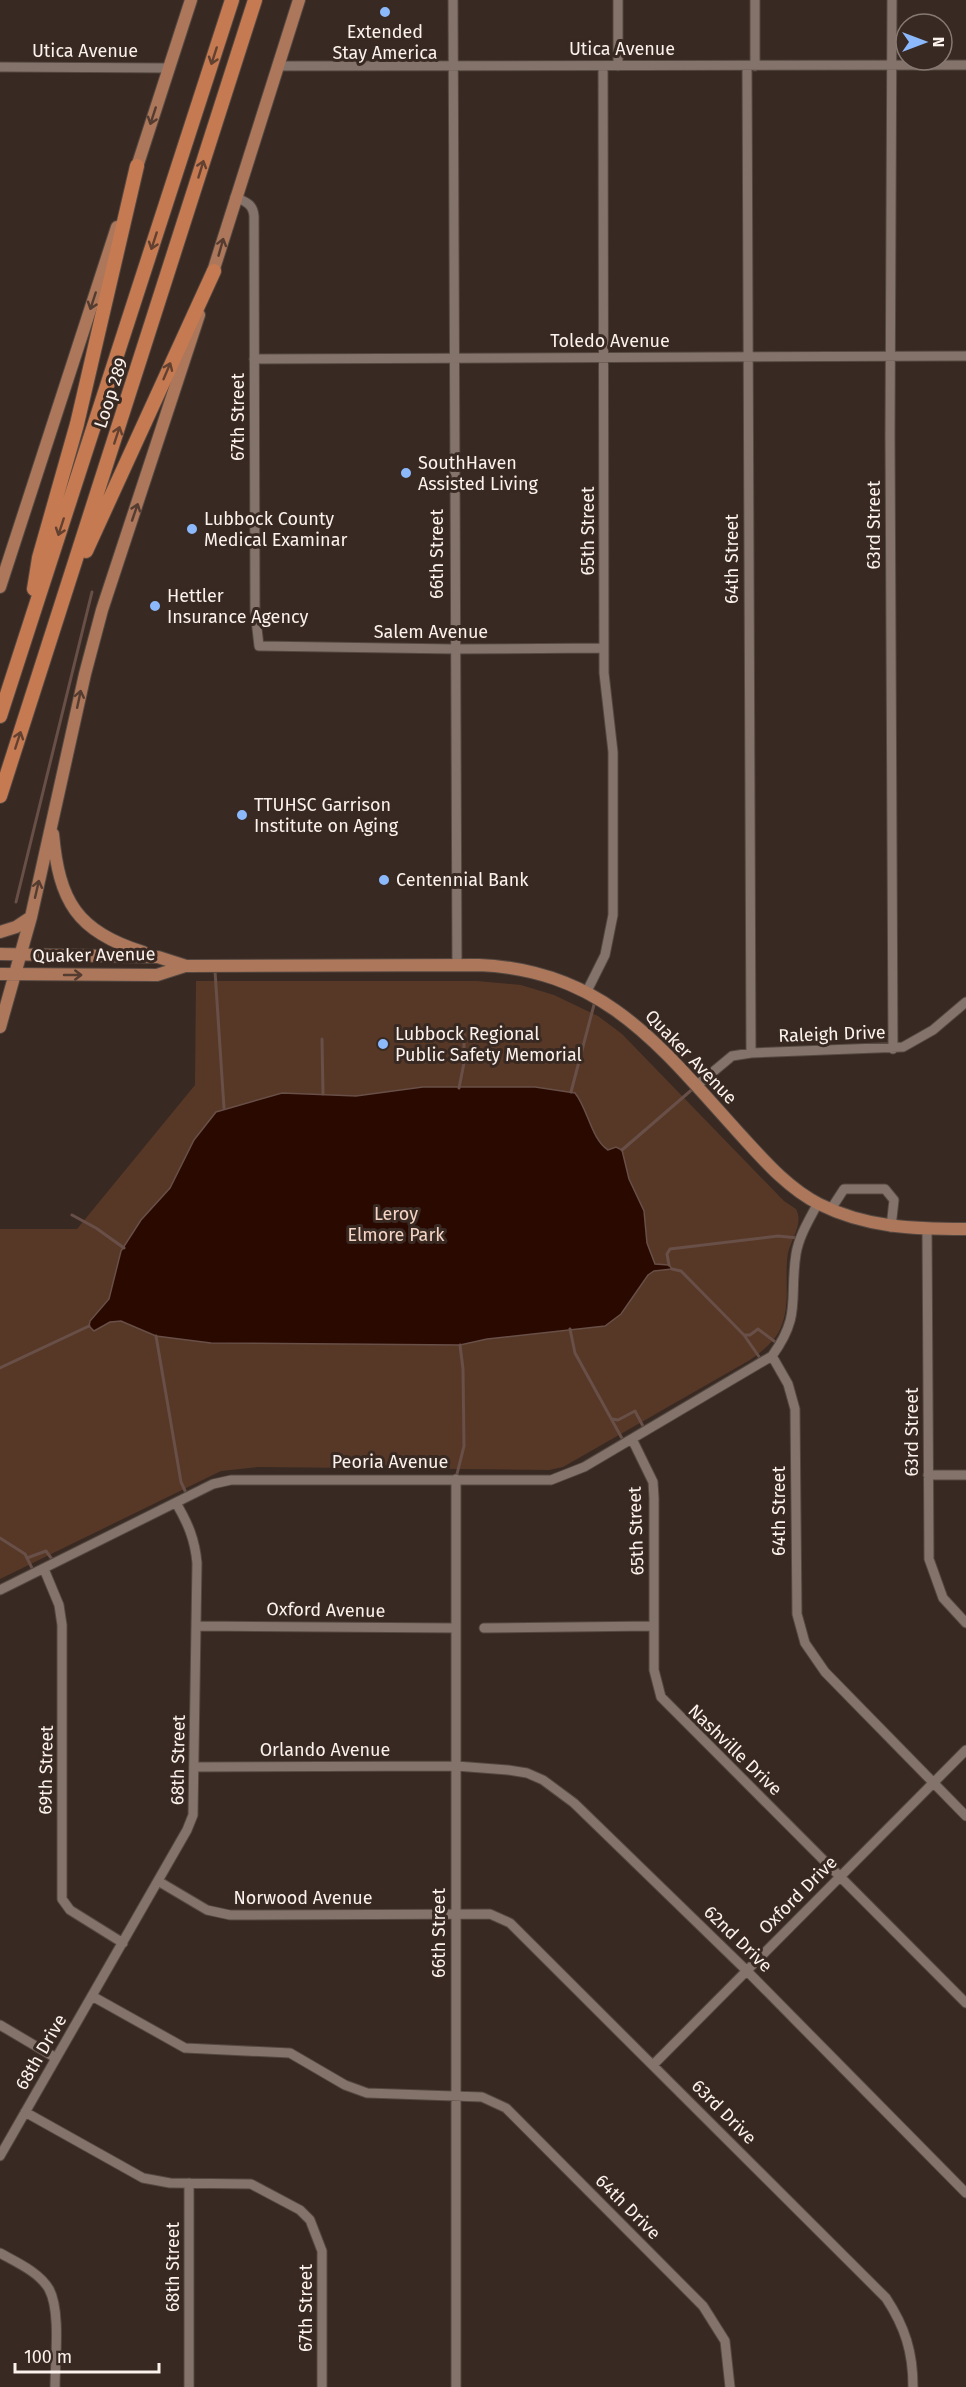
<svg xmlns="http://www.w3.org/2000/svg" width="966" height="2387" font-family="'Fira Sans',sans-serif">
  <rect width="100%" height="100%" fill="#382922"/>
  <path fill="#573827" d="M 196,981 L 477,981 L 521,985 L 554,995 L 598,1016 L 622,1034 L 784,1201 L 796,1209 C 804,1223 791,1239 788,1253 C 784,1277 791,1303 781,1327 C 775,1342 762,1351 750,1360 L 563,1467 L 549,1470 L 258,1467 L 221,1471 L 0,1579 L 0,1229 L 77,1229 L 195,1085 Z"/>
  <path fill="#290900" stroke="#684f47" stroke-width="1.5" d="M 423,1087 L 535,1087 L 575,1093 C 588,1109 591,1139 608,1150 L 616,1147 L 622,1150 L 629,1179 L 644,1211 L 647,1243 L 655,1264 L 669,1265 L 672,1269 L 654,1271 L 648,1275 L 621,1314 L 605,1326 L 487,1339 L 460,1345 L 211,1343 L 156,1336 L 121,1321 L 110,1322 L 94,1331 L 89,1326 L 90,1321 L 109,1299 L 121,1251 L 141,1220 L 170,1188 L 194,1140 L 216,1112 L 282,1093 L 356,1096 Z"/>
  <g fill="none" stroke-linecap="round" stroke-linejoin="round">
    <path stroke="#684f47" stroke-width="3" d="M 16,902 L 92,592
      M 215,971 L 224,1108
      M 322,1039 L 323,1094
      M 459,1088 L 464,1063 L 464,1034
      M 571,1092 L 595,1001
      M 622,1150 L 695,1087
      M 72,1215 L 96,1228 L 124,1248
      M 669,1265 L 667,1254 L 670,1249 L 778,1236 L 798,1238
      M 672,1269 L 681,1271 L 744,1335 L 762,1361
      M 570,1329 L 575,1353 L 624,1442
      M 744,1335 L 750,1335 L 758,1329 L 778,1344
      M 156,1336 L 181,1482 L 187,1495
      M 0,1368 L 89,1326
      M 612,1419 L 618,1420 L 635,1411 L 645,1430
      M 456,1478 L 464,1446 L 463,1369 L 460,1345
      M 0,1538 L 25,1554 L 34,1572
      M 27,1558 L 46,1551 L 54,1562"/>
    <defs>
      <path id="minor" d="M 453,0 L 457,965
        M 618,0 L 618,66
        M 892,0 L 890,436 L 893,1049
        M 277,66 L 966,65
        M 747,66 L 751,1053
        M 755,66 L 755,0
        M 0,67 L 169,68
        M 235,197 C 246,202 253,204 254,216 L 255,611 L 259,646 L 454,649 L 604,648
        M 254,359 L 966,356
        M 587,991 L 605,955 L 613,915 L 613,752 L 604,673 L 603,66
        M 696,1086 L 732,1056 L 751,1053 L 903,1047 L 933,1030 L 966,1002
        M 831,1209 L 844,1189 L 885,1189 L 894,1200 L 891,1227
        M 927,1229 L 929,1559 L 943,1598 L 966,1623
        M 772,1356 L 788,1384 L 795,1409 L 797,1614 L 805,1643 L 825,1672 L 966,1816
        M 632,1439 L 653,1482 L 654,1498 L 654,1670 L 661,1697 L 966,2003
        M 928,1475 L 966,1475
        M 456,1479 L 456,2387
        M 44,1569 L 59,1605 L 62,1625 L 62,1899 L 70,1910 L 123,1943
        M 0,1590 L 213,1484 L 231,1480 L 551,1480 L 584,1467 L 772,1356 C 802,1315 789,1299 796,1254 C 799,1236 809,1220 818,1203
        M 196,1626 L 456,1628
        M 484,1628 L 654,1626
        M 195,1767 L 456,1766 L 508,1770 L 527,1773 L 543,1780 L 574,1803 L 746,1970 L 966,2193
        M 158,1881 L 207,1910 L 230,1915 L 490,1914 L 510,1923 L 886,2298 C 905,2327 913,2352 913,2387
        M 92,1996 L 185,2048 L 290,2053 L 345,2085 L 367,2093 L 482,2097 L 506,2108 L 703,2306 L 725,2341 L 730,2387
        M 0,2025 L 56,2058
        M 653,2065 L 966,1750
        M 25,2112 L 143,2178 L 170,2183 L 251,2184 L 300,2210 L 310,2220 L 322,2251 L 322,2387
        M 0,2156 L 187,1830 L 193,1815 L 197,1563 C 195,1540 188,1523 176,1503
        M 189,2183 L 189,2387
        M 0,2253 C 16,2262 39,2272 49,2289 C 61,2311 55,2361 55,2387"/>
      <path id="major" d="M 135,173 L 191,0
        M 211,278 L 299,0
        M 0,587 L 117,227
        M 53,834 C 59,901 77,932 143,952
        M 0,932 L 16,927 L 31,917
        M 0,954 L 158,957 L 186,966 L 479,965 C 604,970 660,1046 738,1132 C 762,1158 787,1188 819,1204 C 867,1228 914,1229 966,1229
        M 0,974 L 157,975 L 185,966
        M 0,1027 L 31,917 L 85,674 L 102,610 L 199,315"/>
      <path id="highway" d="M 86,551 L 214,271
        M 34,589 L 39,558 L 77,424 L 137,166
        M 0,716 L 232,0
        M 0,796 L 255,0"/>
    </defs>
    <use href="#minor" stroke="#544841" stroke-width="11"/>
    <use href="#major" stroke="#544841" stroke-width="14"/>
    <use href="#highway" stroke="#544841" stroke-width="16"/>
    <use href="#minor" stroke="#84736a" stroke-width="9"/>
    <use href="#major" stroke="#ac775b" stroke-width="12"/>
    <use href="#highway" stroke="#c67a51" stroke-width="14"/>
  </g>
  <defs><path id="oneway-shaft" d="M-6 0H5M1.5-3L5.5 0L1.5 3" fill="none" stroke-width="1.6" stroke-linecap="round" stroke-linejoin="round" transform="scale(1.5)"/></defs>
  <g stroke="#634130">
    <use href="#oneway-shaft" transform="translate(214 56) rotate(108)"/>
    <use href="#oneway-shaft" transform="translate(201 169) rotate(-73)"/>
    <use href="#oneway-shaft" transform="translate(154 241) rotate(108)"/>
    <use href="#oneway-shaft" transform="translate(167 371) rotate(-67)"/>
    <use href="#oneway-shaft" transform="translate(117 435) rotate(-72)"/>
    <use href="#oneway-shaft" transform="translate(61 527) rotate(108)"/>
    <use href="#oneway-shaft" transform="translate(18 740) rotate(-72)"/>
  </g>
  <g stroke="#553c30">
    <use href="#oneway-shaft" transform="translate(153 116) rotate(108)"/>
    <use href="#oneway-shaft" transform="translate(221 247) rotate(-74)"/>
    <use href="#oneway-shaft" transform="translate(93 301) rotate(108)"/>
    <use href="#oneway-shaft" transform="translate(135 512) rotate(-71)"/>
    <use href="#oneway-shaft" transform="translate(79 699) rotate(-78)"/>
    <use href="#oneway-shaft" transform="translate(37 889) rotate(-77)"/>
    <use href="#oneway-shaft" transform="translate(73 975)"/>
  </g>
  <g fill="#8cb9fc" stroke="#382922" stroke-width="2">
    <circle cx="385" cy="12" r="6"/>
    <circle cx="406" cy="473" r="6"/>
    <circle cx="192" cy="529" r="6"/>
    <circle cx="155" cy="606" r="6"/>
    <circle cx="242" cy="815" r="6"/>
    <circle cx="384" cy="880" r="6"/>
    <circle cx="383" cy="1044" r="6"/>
  </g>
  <g text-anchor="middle" stroke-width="6" stroke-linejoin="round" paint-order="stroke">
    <g font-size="18" fill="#fcf2ed" stroke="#382922" text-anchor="start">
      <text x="385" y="38" text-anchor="middle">Extended<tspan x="385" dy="21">Stay America</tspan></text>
      <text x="418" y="469">SouthHaven<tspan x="418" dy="21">Assisted Living</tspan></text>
      <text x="204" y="525">Lubbock County<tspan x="204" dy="21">Medical Examinar</tspan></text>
      <text x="167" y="602">Hettler<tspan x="167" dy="21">Insurance Agency</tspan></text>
      <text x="254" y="811">TTUHSC Garrison<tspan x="254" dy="21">Institute on Aging</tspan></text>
      <text x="396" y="886">Centennial Bank</text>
      <text x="395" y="1040">Lubbock Regional<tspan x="395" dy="21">Public Safety Memorial</tspan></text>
    </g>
    <g font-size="18" fill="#fcf2ed" stroke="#382922">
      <text x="622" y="55">Utica Avenue</text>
      <text x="85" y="57">Utica Avenue</text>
      <text x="610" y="347">Toledo Avenue</text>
      <text transform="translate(111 393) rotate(-72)" y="6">Loop 289</text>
      <text transform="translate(238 417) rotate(-90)" y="6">67th Street</text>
      <text transform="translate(874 525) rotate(-90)" y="6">63rd Street</text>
      <text transform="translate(588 531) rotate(-90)" y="6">65th Street</text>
      <text transform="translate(437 554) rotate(-90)" y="6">66th Street</text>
      <text transform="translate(732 559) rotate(-90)" y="6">64th Street</text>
      <text x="431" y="638">Salem Avenue</text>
      <text transform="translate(94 955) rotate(-1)" y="6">Quaker Avenue</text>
      <text transform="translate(832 1034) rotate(-2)" y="6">Raleigh Drive</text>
      <text transform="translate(691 1057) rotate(46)" y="6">Quaker Avenue</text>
      <text transform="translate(912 1432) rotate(-90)" y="6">63rd Street</text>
      <text x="390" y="1468">Peoria Avenue</text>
      <text transform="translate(779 1511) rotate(-90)" y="6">64th Street</text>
      <text transform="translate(636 1531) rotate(-92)" y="6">65th Street</text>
      <text transform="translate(326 1610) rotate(1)" y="6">Oxford Avenue</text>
      <text x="325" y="1756">Orlando Avenue</text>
      <text transform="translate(735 1750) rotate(44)" y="6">Nashville Drive</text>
      <text transform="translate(178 1760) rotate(-89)" y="6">68th Street</text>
      <text transform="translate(46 1770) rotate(-89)" y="6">69th Street</text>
      <text transform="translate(798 1895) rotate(-45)" y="6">Oxford Drive</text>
      <text x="303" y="1904">Norwood Avenue</text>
      <text transform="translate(439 1933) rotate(-90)" y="6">66th Street</text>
      <text transform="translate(738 1939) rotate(44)" y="6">62nd Drive</text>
      <text transform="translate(41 2052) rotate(-60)" y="6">68th Drive</text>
      <text transform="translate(724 2112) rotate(45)" y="6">63rd Drive</text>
      <text transform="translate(628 2207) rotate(45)" y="6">64th Drive</text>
      <text transform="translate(173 2267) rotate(-90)" y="6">68th Street</text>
      <text transform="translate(306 2308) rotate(-90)" y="6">67th Street</text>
    </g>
    <g font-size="18" fill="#f5d4c4" stroke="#382922">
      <text x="396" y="1220">Leroy<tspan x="396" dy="21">Elmore Park</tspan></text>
    </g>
  </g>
  <g transform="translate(924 42) rotate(90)"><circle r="28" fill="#382922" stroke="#867973" stroke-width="1.5"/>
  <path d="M0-4.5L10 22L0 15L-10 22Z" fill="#8cb9fc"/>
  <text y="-9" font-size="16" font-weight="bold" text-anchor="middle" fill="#fcf2ed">N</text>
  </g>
  <path d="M15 2363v9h144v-9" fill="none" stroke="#fcf2ed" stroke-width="3"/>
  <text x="24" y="2363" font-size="18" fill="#fcf2ed" stroke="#382922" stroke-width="4.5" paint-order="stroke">100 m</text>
</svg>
